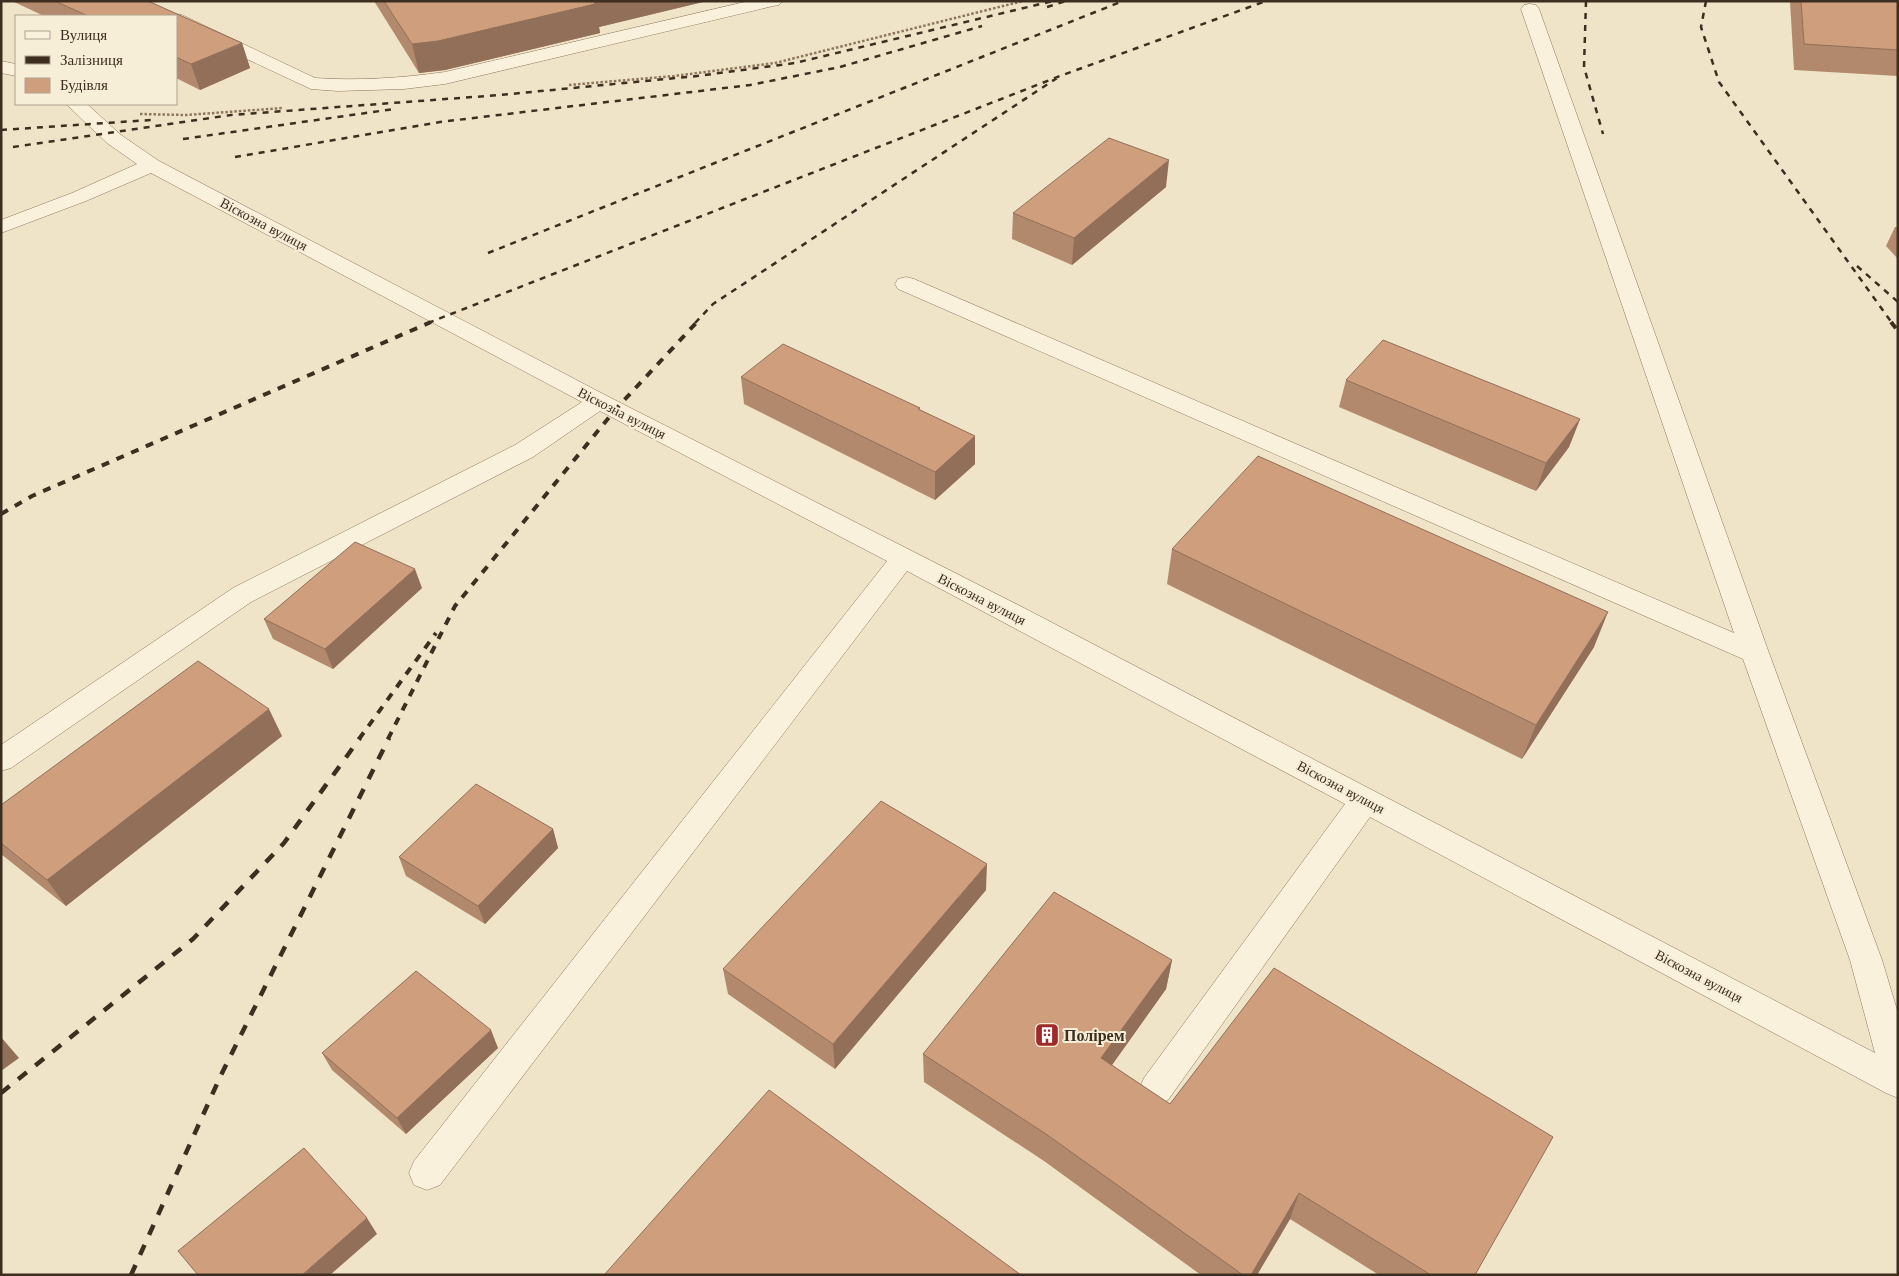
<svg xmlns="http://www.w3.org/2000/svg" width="1899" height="1276" font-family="'Libre Baskerville',serif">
  <rect width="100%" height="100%" fill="#f0e4c8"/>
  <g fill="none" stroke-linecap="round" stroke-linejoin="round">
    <defs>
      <path id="minor" d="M 749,1 L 782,1 L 779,5 L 773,6 L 445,84 L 404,89 L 338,91 L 311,89 L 176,26 L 176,16 L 169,16 L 176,14 L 182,15 L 315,78 C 358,81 402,78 445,72 Z
        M 1530,4 L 1536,5 L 1539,9 L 1769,653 L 1882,960 L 1898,1013 L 1898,1098 L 1886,1093 L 1370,817 L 1168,1100 L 1156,1105 L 1144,1100 L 1139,1089 L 1144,1078 L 1345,804 L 907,571 L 440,1185 L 427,1190 L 414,1185 L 409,1173 L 414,1161 L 887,561 L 600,411 L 533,457 L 251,602 L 11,768 L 1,771 L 1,745 L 233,588 L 515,445 L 582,402 L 151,173 L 86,201 L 1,233 L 1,220 L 72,193 L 137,164 L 107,143 L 66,104 L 87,104 L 121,135 L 159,161 L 607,396 L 1026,609 L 1875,1053 L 1850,960 L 1743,659 L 898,289 L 895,284 L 898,279 L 906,277 L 914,279 L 1734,633 L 1521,9 L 1524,5 Z
        M 1,61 L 16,64 L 16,76 L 1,73 Z"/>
    </defs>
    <use href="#minor" stroke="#8d765c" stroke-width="1"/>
    <path stroke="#8d765c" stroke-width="2.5" stroke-dasharray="2.5 2" stroke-linecap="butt" d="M 569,85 L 674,76 L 775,63 L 1023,1
      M 140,114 L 186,115 L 283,108"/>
    <use href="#minor" fill="#faf1dc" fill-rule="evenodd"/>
    <path stroke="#3d2e20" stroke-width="2.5" stroke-dasharray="6 6" stroke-linecap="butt" d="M 1586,1 L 1584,67 L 1603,134
      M 1706,1 L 1701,27 L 1719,82 L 1892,323
      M 1047,7 L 1066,1
      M 1,130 L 151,120
      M 183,139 L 394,109
      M 13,147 L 231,115 L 500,95 L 697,76 L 795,63 L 1053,1
      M 235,157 L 440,122 L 750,85 L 840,67 L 982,26
      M 488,253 L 1123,1
      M 1857,266 L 1898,302
      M 428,323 L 1060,76 L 1266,1
      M 695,323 L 713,304 L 1060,76"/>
    <path stroke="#3d2e20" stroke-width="4" stroke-dasharray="8 8" stroke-linecap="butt" d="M 1891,322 L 1898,331
      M 1,514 L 32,496 L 431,322
      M 359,739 L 436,633
      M 388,739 L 455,606 L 615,410 L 697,322"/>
    <path stroke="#3d2e20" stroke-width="4.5" stroke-dasharray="11 11" stroke-linecap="butt" d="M 1,1093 L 193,939 L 284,843 L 360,738
      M 131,1275 L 221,1075 L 389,738"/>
  </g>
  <path fill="#b2896c" d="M 12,1 L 148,1 L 242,43 L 250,68 L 200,90 L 176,78 L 176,16 L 44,16 Z
    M 374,1 L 707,1 L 599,27 L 600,33 L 445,70 L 419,73 Z
    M 1790,1 L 1898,1 L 1898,76 L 1794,70 Z
    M 1166,187 L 1072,265 L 1012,239 L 1013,213 Z
    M 1895,227 L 1898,227 L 1898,259 L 1886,246 Z
    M 741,377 L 920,410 L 975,436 L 975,464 L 935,500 L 744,404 Z
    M 1346,380 L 1580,419 L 1569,447 L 1536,491 L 1339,407 Z
    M 1172,549 L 1594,647 L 1522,759 L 1167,584 Z
    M 422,588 L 333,669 L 273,639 L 264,619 Z
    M 282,736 L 66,906 L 1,854 L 1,805 Z
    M 553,829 L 558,848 L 485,924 L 406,876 L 399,857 Z
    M 986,890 L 835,1069 L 728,994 L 723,969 Z
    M 1172,960 L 1166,989 L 1112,1065 L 1170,1104 L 1475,1275 L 1379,1275 L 1290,1219 L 1257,1275 L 1201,1275 L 1044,1161 L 924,1082 L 923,1054 Z
    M 498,1048 L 406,1134 L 332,1070 L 322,1053 Z"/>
  <path fill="#916f58" d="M 591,1 L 707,1 L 599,27 L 600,33 L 445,70 L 419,73 L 412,44 Z
    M 242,43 L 250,68 L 200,90 L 191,64 Z
    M 1169,160 L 1166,187 L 1072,265 L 1074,238 Z
    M 1580,419 L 1569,447 L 1536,491 L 1546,463 Z
    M 975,436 L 975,464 L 935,500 L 935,472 Z
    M 415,569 L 422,588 L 333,669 L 325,649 Z
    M 1608,612 L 1594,647 L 1522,759 L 1536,725 Z
    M 269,709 L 282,736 L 66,906 L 47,880 Z
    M 553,829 L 558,848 L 485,924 L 478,906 Z
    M 987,864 L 986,890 L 835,1069 L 833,1044 Z
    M 1172,960 L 1166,989 L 1097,1086 L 1101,1058 Z
    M 491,1030 L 498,1048 L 406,1134 L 397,1118 Z
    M 1,1037 L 19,1058 L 1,1071 Z
    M 1299,1193 L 1290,1219 L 1257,1275 L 1251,1275 Z
    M 367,1218 L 377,1234 L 330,1275 L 302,1275 Z"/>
  <path fill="#cf9f7d" stroke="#916f58" d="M 55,1 L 148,1 L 242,43 L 191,64 L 176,57 L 176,16 L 88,16 Z
    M 384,1 L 593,1 L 595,4 L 438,41 L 412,44 Z
    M 1801,1 L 1898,1 L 1898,50 L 1804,44 Z
    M 1109,138 L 1169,160 L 1074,238 L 1013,213 Z
    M 1383,340 L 1580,419 L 1546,463 L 1346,380 Z
    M 783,344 L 920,408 L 918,409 L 975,436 L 935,472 L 741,377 Z
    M 1258,456 L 1608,612 L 1536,725 L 1172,549 Z
    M 355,542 L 415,569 L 325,649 L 264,619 Z
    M 198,661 L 269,709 L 47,880 L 1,843 L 1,805 Z
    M 476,784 L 553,829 L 478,906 L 399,857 Z
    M 881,801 L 987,864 L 833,1044 L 723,969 Z
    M 1054,892 L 1172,960 L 1101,1058 L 1170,1104 L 1274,968 L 1553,1137 L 1475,1275 L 1431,1275 L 1299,1193 L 1251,1275 L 1243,1275 L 1046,1134 L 923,1054 Z
    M 416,971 L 491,1030 L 397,1118 L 322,1053 Z
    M 769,1090 L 1021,1275 L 604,1275 Z
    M 304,1148 L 367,1218 L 302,1275 L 198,1275 L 178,1251 Z"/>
  <defs>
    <symbol id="building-square" viewBox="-11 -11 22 22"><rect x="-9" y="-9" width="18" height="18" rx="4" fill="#9e2a2b" stroke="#f7eed8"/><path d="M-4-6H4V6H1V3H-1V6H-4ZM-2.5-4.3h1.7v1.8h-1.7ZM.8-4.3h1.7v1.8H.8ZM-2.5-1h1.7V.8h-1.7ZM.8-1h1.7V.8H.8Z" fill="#fff"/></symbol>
  </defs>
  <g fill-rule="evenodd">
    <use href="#building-square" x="1033" y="1021" width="28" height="28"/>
  </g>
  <g text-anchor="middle" stroke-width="4" stroke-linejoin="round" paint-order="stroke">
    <g font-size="14" fill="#3d2e20" stroke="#f7eed8">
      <text transform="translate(264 224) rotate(28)" y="5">Віскозна вулиця</text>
      <text transform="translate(622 413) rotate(27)" y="5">Віскозна вулиця</text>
      <text transform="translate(982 599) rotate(27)" y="5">Віскозна вулиця</text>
      <text transform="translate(1341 787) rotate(28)" y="5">Віскозна вулиця</text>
      <text transform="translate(1699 976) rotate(28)" y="5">Віскозна вулиця</text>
    </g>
    <g font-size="16" font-weight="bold" fill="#3d2e20" stroke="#f7eed8" text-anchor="start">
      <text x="1064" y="1041">Полірем</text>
    </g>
  </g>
  <rect width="1899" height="1276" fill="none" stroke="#3d2e20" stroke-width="5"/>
  <rect x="15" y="15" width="162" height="90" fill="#f7eed8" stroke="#ada18e"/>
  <rect x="25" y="31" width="25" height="8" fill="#faf1dc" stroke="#ada18e"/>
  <text x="60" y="40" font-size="15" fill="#3d2e20">Вулиця</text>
  <rect x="25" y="56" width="25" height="8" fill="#3d2e20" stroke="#ada18e"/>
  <text x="60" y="65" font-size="15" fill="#3d2e20">Залізниця</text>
  <rect x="25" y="78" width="25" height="15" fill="#cf9f7d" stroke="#ada18e"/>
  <text x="60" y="90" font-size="15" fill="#3d2e20">Будівля</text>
</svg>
